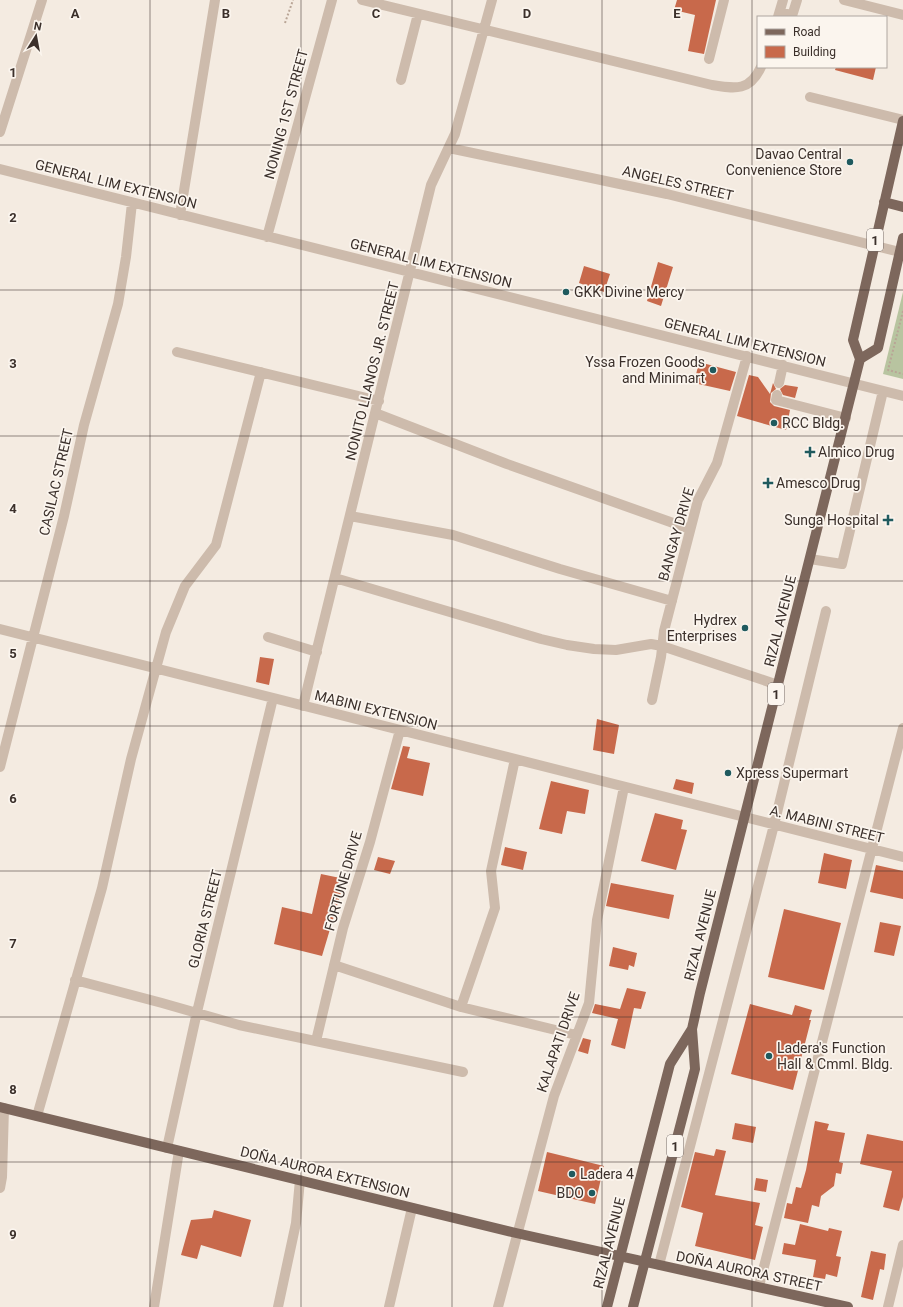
<svg xmlns="http://www.w3.org/2000/svg" width="903" height="1307" font-family="Roboto,sans-serif">
  <rect width="100%" height="100%" fill="#f4ebe1"/>
  <path fill="#b8c4a0" d="M 903,292 L 903,379 L 883,374 Z"/>
  <path fill="#c8694b" d="M 677,0 L 716,0 L 704,54 L 688,51 L 695,15 L 674,10 Z
    M 836,67 L 876,67 L 873,80 L 835,70 Z
    M 658,262 L 673,267 L 661,306 L 647,301 Z
    M 584,266 L 610,274 L 604,292 L 579,283 Z
    M 699,362 L 736,372 L 730,391 L 694,383 Z
    M 749,375 L 758,377 L 770,394 L 773,383 L 776,389 L 771,393 L 770,402 L 774,406 L 790,410 L 786,430 L 737,416 Z
    M 785,385 L 798,387 L 795,398 L 783,395 L 780,389 Z
    M 260,657 L 274,659 L 269,685 L 256,682 Z
    M 597,719 L 619,725 L 614,754 L 593,750 Z
    M 403,746 L 410,747 L 407,758 L 430,763 L 423,796 L 391,789 Z
    M 676,779 L 694,783 L 692,794 L 673,789 Z
    M 551,781 L 589,790 L 585,814 L 567,811 L 562,834 L 539,829 Z
    M 655,813 L 683,820 L 681,829 L 687,830 L 676,870 L 641,861 Z
    M 505,847 L 527,852 L 523,870 L 501,865 Z
    M 824,853 L 852,860 L 846,889 L 818,883 Z
    M 378,857 L 395,861 L 390,874 L 374,870 Z
    M 876,865 L 903,871 L 903,899 L 870,892 Z
    M 321,874 L 345,879 L 322,956 L 274,944 L 282,907 L 312,914 Z
    M 611,883 L 674,895 L 669,919 L 606,906 Z
    M 784,909 L 841,923 L 824,990 L 768,977 Z
    M 880,922 L 901,926 L 894,956 L 874,952 Z
    M 613,947 L 637,953 L 634,967 L 629,965 L 628,970 L 609,966 Z
    M 627,988 L 646,992 L 641,1009 L 634,1008 L 625,1049 L 611,1045 L 618,1019 L 592,1013 L 595,1004 L 620,1009 Z
    M 750,1004 L 792,1015 L 795,1005 L 812,1010 L 809,1020 L 811,1020 L 793,1090 L 731,1074 Z
    M 583,1038 L 591,1040 L 588,1054 L 578,1051 Z
    M 815,1121 L 829,1124 L 827,1130 L 845,1133 L 839,1162 L 843,1163 L 841,1174 L 836,1173 L 834,1186 L 821,1196 L 819,1207 L 812,1205 L 808,1223 L 784,1218 L 787,1203 L 792,1204 L 796,1187 L 801,1188 L 806,1170 Z
    M 735,1123 L 756,1127 L 753,1143 L 732,1139 Z
    M 867,1134 L 903,1141 L 903,1197 L 899,1211 L 883,1207 L 892,1171 L 860,1164 Z
    M 716,1149 L 726,1151 L 715,1195 L 760,1203 L 755,1225 L 763,1227 L 755,1260 L 695,1246 L 703,1213 L 681,1207 L 695,1152 L 714,1156 Z
    M 547,1152 L 604,1166 L 595,1204 L 538,1191 Z
    M 756,1178 L 768,1180 L 766,1192 L 754,1190 Z
    M 214,1210 L 251,1220 L 241,1257 L 201,1245 L 197,1259 L 181,1255 L 191,1220 L 212,1218 Z
    M 800,1224 L 828,1231 L 829,1228 L 842,1231 L 836,1256 L 841,1257 L 837,1277 L 826,1274 L 825,1279 L 813,1277 L 816,1260 L 782,1254 L 784,1243 L 795,1245 Z
    M 871,1251 L 886,1254 L 884,1270 L 880,1269 L 873,1300 L 861,1297 Z"/>
  <g fill="none" stroke-linecap="round" stroke-linejoin="round">
    <path stroke="#b9a596" stroke-width="2" stroke-dasharray="2 2" stroke-linecap="butt" d="M 285,23 L 293,0
      M 903,311 L 888,370 L 903,374"/>
    <path stroke="#cdbbac" stroke-width="10" d="M 362,0 L 712,85 C 736,89 750,91 761,67
      M 844,0 L 903,15
      M 780,11 L 792,16 L 797,0
      M 778,17 L 783,0
      M 709,59 L 724,0
      M 401,80 L 418,14
      M 810,97 L 903,120
      M 0,132 L 42,0
      M 449,148 L 667,194 L 900,252
      M 0,169 L 903,396
      M 180,215 L 215,0
      M 267,237 L 332,0
      M 177,352 L 379,401
      M 779,383 L 783,365
      M 777,395 L 776,400 L 846,418
      M 375,413 L 507,464 L 690,529
      M 350,516 L 453,535 L 560,569 L 672,601
      M 810,559 L 842,564 L 883,391
      M 335,578 L 541,639 L 567,645 L 594,649 L 616,650 L 651,644 L 662,646 L 778,685
      M 0,629 L 903,857
      M 268,637 L 317,652
      M 652,700 L 661,657 L 664,631 L 698,500 L 717,463 L 747,356
      M 303,706 L 431,185 L 455,134 L 492,0
      M 0,767 L 64,516 L 84,425 L 118,304 L 126,257 L 132,203
      M 334,965 L 461,1007 L 576,1035
      M 75,980 L 162,1003 L 239,1025 L 463,1072
      M 461,1007 L 495,908 L 491,871 L 515,759
      M 316,1041 L 343,928 L 370,842 L 400,730
      M 37,1116 L 102,888 L 131,759 L 166,632 L 185,586 L 216,545 L 261,372
      M 167,1148 L 197,1012 L 273,698
      M 0,1188 L 2,1177 L 4,1108
      M 659,1265 L 774,825 L 826,611
      M 759,1286 L 903,728
      M 154,1307 L 179,1151
      M 278,1307 L 296,1223 L 300,1180
      M 389,1307 L 412,1208
      M 498,1307 L 554,1096 L 589,1003 L 597,920 L 624,787
      M 888,1307 L 903,1245"/>
    <path stroke="#7d675c" stroke-width="10" d="M 884,202 L 903,207
      M 860,359 L 878,348 L 903,238
      M 0,1107 L 516,1233 L 848,1307
      M 607,1307 L 670,1064 L 692,1029
      M 633,1307 L 695,1069 L 692,1029 L 700,993 L 860,359 L 853,340 L 903,121"/>
  </g>
  <path fill="none" stroke="#3b302b" stroke-width="1" stroke-opacity="0.55" d="M 150,0 L 150,1307M 301,0 L 301,1307M 452,0 L 452,1307M 602,0 L 602,1307M 752,0 L 752,1307M 0,145 L 903,145M 0,290 L 903,290M 0,436 L 903,436M 0,581 L 903,581M 0,726 L 903,726M 0,871 L 903,871M 0,1017 L 903,1017M 0,1162 L 903,1162"/>
  <g fill="#1f5a5e" stroke="#fbf5ee" stroke-width="1.5">
    <circle cx="850" cy="162" r="4"/>
    <circle cx="566" cy="292" r="4"/>
    <circle cx="713" cy="370" r="4"/>
    <circle cx="774" cy="423" r="4"/>
    <path d="M808 446h4v4h4v4h-4v4h-4v-4h-4v-4h4z"/>
    <path d="M766 477h4v4h4v4h-4v4h-4v-4h-4v-4h4z"/>
    <path d="M886 514h4v4h4v4h-4v4h-4v-4h-4v-4h4z"/>
    <circle cx="745" cy="628" r="4"/>
    <circle cx="728" cy="773" r="4"/>
    <circle cx="769" cy="1056" r="4"/>
    <circle cx="572" cy="1174" r="4"/>
    <circle cx="592" cy="1193" r="4"/>
  </g>
  <g text-anchor="middle" stroke-width="3.5" stroke-linejoin="round" paint-order="stroke">
    <g fill="#fbf5ee" stroke="#756b66" stroke-width="1">
      <rect x="867" y="229" width="16" height="22" rx="3"/>
      <rect x="768" y="683" width="16" height="22" rx="3"/>
      <rect x="667" y="1135" width="16" height="22" rx="3"/>
    </g>
    <g font-size="13" font-weight="bold" fill="#3b302b">
      <text x="875" y="245">1</text>
      <text x="776" y="699">1</text>
      <text x="675" y="1151">1</text>
    </g>
    <g font-size="14" fill="#3b302b" stroke="#fbf5ee">
      <text transform="translate(286 114) rotate(-75)" y="5">NONING 1ST STREET</text>
      <text transform="translate(678 183) rotate(13)" y="5">ANGELES STREET</text>
      <text transform="translate(116 184) rotate(14)" y="5">GENERAL LIM EXTENSION</text>
      <text transform="translate(431 263) rotate(14)" y="5">GENERAL LIM EXTENSION</text>
      <text transform="translate(745 342) rotate(14)" y="5">GENERAL LIM EXTENSION</text>
      <text transform="translate(372 371) rotate(-76)" y="5">NONITO LLANOS JR. STREET</text>
      <text transform="translate(56 482) rotate(-77)" y="5">CASILAC STREET</text>
      <text transform="translate(676 534) rotate(-74)" y="5">BANGAY DRIVE</text>
      <text transform="translate(780 621) rotate(-76)" y="5">RIZAL AVENUE</text>
      <text transform="translate(376 710) rotate(14)" y="5">MABINI EXTENSION</text>
      <text transform="translate(827 824) rotate(14)" y="5">A. MABINI STREET</text>
      <text transform="translate(343 881) rotate(-74)" y="5">FORTUNE DRIVE</text>
      <text transform="translate(205 919) rotate(-76)" y="5">GLORIA STREET</text>
      <text transform="translate(700 935) rotate(-76)" y="5">RIZAL AVENUE</text>
      <text transform="translate(558 1042) rotate(-71)" y="5">KALAPATI DRIVE</text>
      <text transform="translate(325 1172) rotate(14)" y="5">DOÑA AURORA EXTENSION</text>
      <text transform="translate(609 1243) rotate(-76)" y="5">RIZAL AVENUE</text>
      <text transform="translate(749 1271) rotate(12)" y="5">DOÑA AURORA STREET</text>
    </g>
    <g font-size="14" fill="#3b302b" stroke="#fbf5ee" text-anchor="start">
      <text x="842" y="159" text-anchor="end">Davao Central<tspan x="842" dy="16">Convenience Store</tspan></text>
      <text x="574" y="297">GKK Divine Mercy</text>
      <text x="705" y="367" text-anchor="end">Yssa Frozen Goods<tspan x="705" dy="16">and Minimart</tspan></text>
      <text x="782" y="428">RCC Bldg.</text>
      <text x="818" y="457">Almico Drug</text>
      <text x="776" y="488">Amesco Drug</text>
      <text x="879" y="525" text-anchor="end">Sunga Hospital</text>
      <text x="737" y="625" text-anchor="end">Hydrex<tspan x="737" dy="16">Enterprises</tspan></text>
      <text x="736" y="778">Xpress Supermart</text>
      <text x="777" y="1053">Ladera's Function<tspan x="777" dy="16">Hall &amp; Cmml. Bldg.</tspan></text>
      <text x="580" y="1179">Ladera 4</text>
      <text x="584" y="1198" text-anchor="end">BDO</text>
    </g>
  </g>
  <g font-size="13" text-anchor="middle" font-weight="bold" fill="#3b302b" stroke="#fbf5ee" stroke-width="3.5" stroke-linejoin="round" paint-order="stroke">
    <text x="75" y="18">A</text>
    <text x="226" y="18">B</text>
    <text x="376" y="18">C</text>
    <text x="527" y="18">D</text>
    <text x="677" y="18">E</text>
    <text x="13" y="77">1</text>
    <text x="13" y="222">2</text>
    <text x="13" y="368">3</text>
    <text x="13" y="513">4</text>
    <text x="13" y="658">5</text>
    <text x="13" y="803">6</text>
    <text x="13" y="948">7</text>
    <text x="13" y="1094">8</text>
    <text x="13" y="1239">9</text>
  </g>
  <rect x="757" y="16" width="130" height="52" fill="#fbf5ee" stroke="#aea6a0"/>
  <rect x="765" y="29" width="20" height="6" fill="#7d675c" stroke="#aea6a0"/>
  <text x="793" y="36" font-size="12" fill="#3b302b">Road</text>
  <rect x="765" y="46" width="20" height="12" fill="#c8694b" stroke="#aea6a0"/>
  <text x="793" y="56" font-size="12" fill="#3b302b">Building</text>
  <g transform="translate(36 36) rotate(11)" stroke="#fbf5ee" stroke-width="3" paint-order="stroke">
  <path d="M0-3L7 15L0 10L-7 15Z" fill="#3b302b"/>
  <text y="-6" font-size="11" font-weight="bold" text-anchor="middle" fill="#3b302b">N</text>
  </g>
</svg>
